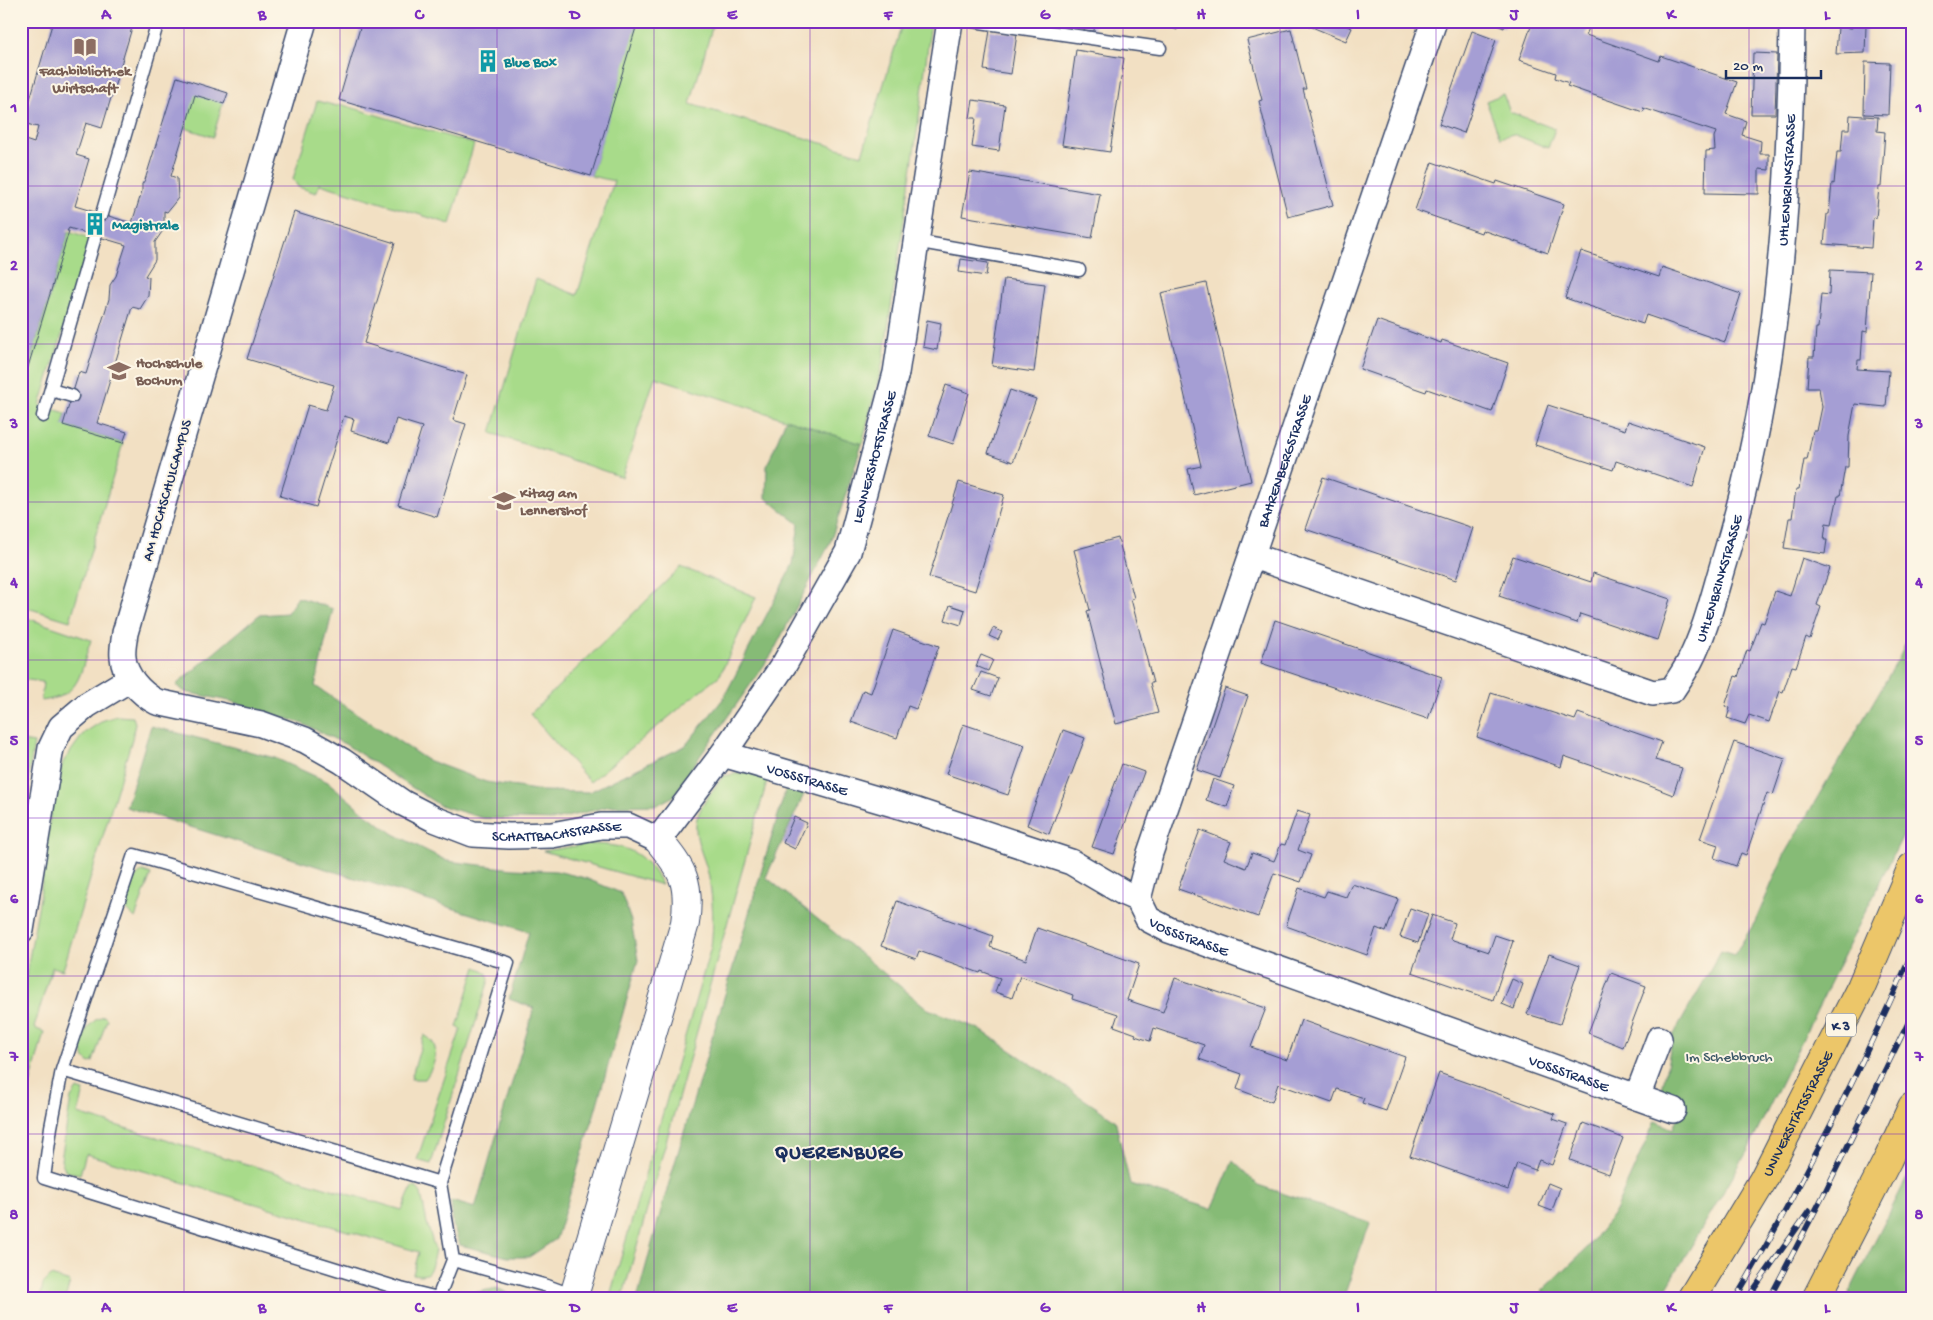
<svg xmlns="http://www.w3.org/2000/svg" width="1933" height="1320" font-family="'Gochi Hand',sans-serif">
  <rect width="100%" height="100%" fill="#fcf5e5"/>
  <filter id="ink" filterUnits="userSpaceOnUse"><feTurbulence type="fractalNoise" baseFrequency=".02" numOctaves="2"/><feDisplacementMap in="SourceGraphic" scale="10" xChannelSelector="R" yChannelSelector="G"/><feConvolveMatrix kernelMatrix="1 2 1 2 8 2 1 2 1" color-interpolation-filters="sRGB"/></filter>
  <filter id="wash" filterUnits="userSpaceOnUse"><feTurbulence type="fractalNoise" baseFrequency=".0096" numOctaves="4" result="noise"/><feDisplacementMap in="SourceGraphic" scale="20" xChannelSelector="R" yChannelSelector="G"/><feGaussianBlur stdDeviation="1.12" result="paint"/><feColorMatrix in="noise" values="0 0 0 0 0 0 0 0 0 0 0 0 0 0 0 0 0 1.4 0 .05"/><feComposite in="paint" operator="in"/></filter>
  <g filter="url(#wash)">
    <rect width="100%" height="100%" fill="#f2e0c3"/>
    <path fill="#a8db8a" stroke="#628574" d="M 637,21 L 714,21 L 690,104 L 862,155 L 903,21 L 931,21 L 918,125 L 883,361 L 862,444 L 655,377 L 622,477 L 491,433 L 536,279 L 577,295 L 614,181 L 591,176 Z
      M 189,91 L 223,102 L 213,137 L 179,126 Z
      M 1503,94 L 1510,112 L 1555,129 L 1548,148 L 1513,134 L 1500,138 L 1486,101 Z
      M 317,101 L 337,106 L 340,104 L 474,144 L 450,224 L 320,184 L 316,193 L 298,187 L 293,179 Z
      M 69,231 L 92,239 L 40,405 L 66,413 L 63,425 L 123,443 L 70,621 L 21,606 L 21,392 Z
      M 681,567 L 756,597 L 720,675 L 590,782 L 530,714 Z
      M 21,616 L 91,640 C 79,674 82,696 41,701 L 43,682 L 21,679 Z
      M 117,716 L 133,717 L 135,723 L 132,739 L 63,970 L 52,967 L 34,1028 L 44,1032 L 29,1089 L 21,1088 L 21,1004 L 40,897 L 51,807 L 63,762 L 84,733 L 104,720 Z
      M 21,741 L 34,743 L 27,786 L 21,785 Z
      M 747,772 L 768,778 L 622,1299 L 609,1299 L 711,947 C 714,923 713,902 709,878 C 706,859 692,838 697,818 C 702,803 714,789 723,776 Z
      M 589,844 C 627,845 643,850 662,885 L 543,851 Z
      M 143,871 L 151,874 L 135,918 L 126,909 C 126,894 130,879 143,871 Z
      M 476,967 C 483,970 488,971 489,980 L 431,1164 L 417,1160 L 461,1029 L 457,1027 Z
      M 104,1016 L 107,1019 L 93,1062 L 90,1063 C 72,1051 85,1021 104,1016 Z
      M 424,1035 C 443,1045 435,1065 425,1079 L 411,1079 Z
      M 77,1089 L 84,1091 L 78,1114 L 402,1210 L 412,1187 L 417,1188 L 421,1193 L 427,1223 L 435,1250 L 431,1268 L 427,1274 L 420,1275 L 413,1274 L 419,1252 L 86,1154 L 80,1174 L 66,1172 L 61,1160 L 71,1098 Z
      M 51,1276 L 70,1282 L 65,1299 L 40,1299 L 43,1284 Z"/>
    <path fill="#86bb76" stroke="#50756a" d="M 786,419 L 862,444 L 830,543 L 772,654 L 693,766 L 674,796 L 657,805 L 610,806 L 555,820 L 483,818 L 439,805 L 345,744 L 301,723 L 234,702 L 185,692 L 176,685 L 259,615 L 287,613 L 298,597 L 333,609 L 315,686 L 427,760 L 486,782 L 542,791 L 589,792 L 685,746 L 723,699 L 793,564 L 799,524 L 766,498 L 767,466 Z
      M 1912,630 L 1912,817 L 1747,1152 L 1660,1299 L 1534,1299 L 1587,1248 L 1615,1211 L 1655,1121 L 1673,1129 L 1684,1099 L 1662,1090 L 1673,1036 L 1721,951 L 1734,955 L 1755,922 L 1785,853 L 1899,658 Z
      M 151,726 L 275,758 L 328,782 L 367,815 L 394,834 L 447,861 L 513,869 L 556,871 L 585,878 L 621,893 L 631,921 L 638,960 L 590,1129 L 556,1239 L 529,1257 L 508,1257 L 460,1245 L 453,1225 L 451,1201 L 475,1208 L 534,1008 L 509,999 L 529,932 L 126,807 Z
      M 787,785 L 805,792 L 766,877 L 928,1009 L 979,1029 L 1115,1120 L 1130,1184 L 1212,1209 L 1233,1161 L 1258,1185 L 1370,1223 L 1343,1299 L 637,1299 L 663,1203 Z
      M 1912,1168 L 1912,1299 L 1846,1299 Z
      M 497,1288 L 519,1299 L 466,1299 L 473,1293 Z"/>
    <g id="blocks">
      <path fill="#a59ed4" d="M 53,21 L 134,21 L 102,128 L 86,123 L 76,155 L 89,159 L 75,206 L 132,223 L 142,191 L 142,184 L 145,180 L 177,77 L 228,93 L 224,104 L 195,95 L 171,176 L 177,178 L 178,198 L 167,212 L 164,211 L 164,229 L 155,242 L 155,260 L 145,276 L 149,277 L 148,296 L 140,309 L 132,307 L 97,423 L 127,432 L 123,443 L 63,425 L 79,372 L 86,374 L 109,299 L 110,285 L 116,276 L 126,245 L 69,228 L 67,231 L 69,231 L 21,390 L 21,142 L 22,139 L 34,143 L 38,127 L 23,123 Z
        M 362,21 L 638,21 L 591,176 L 339,100 Z
        M 1085,21 L 1095,21 L 1094,31 L 1084,30 Z
        M 1166,21 L 1180,21 L 1177,30 L 1165,25 Z
        M 1309,21 L 1335,21 L 1352,28 L 1346,41 L 1307,25 Z
        M 1486,21 L 1506,21 L 1504,28 Z
        M 1533,21 L 1577,21 L 1590,26 L 1586,35 L 1659,61 L 1661,56 L 1737,82 L 1726,114 L 1746,121 L 1742,135 L 1761,141 L 1760,154 L 1769,154 L 1769,170 L 1759,169 L 1759,194 L 1705,193 L 1706,151 L 1715,150 L 1714,137 L 1716,132 L 1643,108 L 1645,109 L 1643,112 L 1567,86 L 1569,83 L 1555,78 L 1556,73 L 1519,60 Z
        M 1852,25 L 1866,26 L 1865,53 L 1836,54 L 1838,27 L 1852,28 Z
        M 1291,29 L 1306,89 L 1303,89 L 1333,205 L 1288,217 L 1259,101 L 1262,100 L 1247,40 Z
        M 990,30 L 1017,34 L 1011,74 L 984,70 Z
        M 1472,31 L 1496,40 L 1464,133 L 1439,124 Z
        M 1076,50 L 1124,58 L 1110,152 L 1062,145 Z
        M 1753,53 L 1777,54 L 1775,114 L 1751,114 Z
        M 1865,62 L 1890,63 L 1888,115 L 1864,114 Z
        M 973,100 L 1005,105 L 999,151 L 972,147 L 976,118 L 970,118 Z
        M 1850,115 L 1878,117 L 1877,131 L 1885,132 L 1881,187 L 1879,187 L 1876,218 L 1873,217 L 1871,248 L 1824,244 L 1827,214 L 1829,214 L 1832,183 L 1834,184 L 1837,152 L 1841,152 L 1843,129 L 1849,129 Z
        M 1432,162 L 1496,184 L 1497,181 L 1564,204 L 1548,253 L 1482,230 L 1481,233 L 1415,210 Z
        M 970,172 L 1100,194 L 1092,238 L 962,216 Z
        M 294,212 L 395,243 L 364,343 L 467,375 L 453,420 L 466,424 L 437,517 L 398,505 L 422,427 L 396,419 L 389,443 L 351,431 L 354,419 L 344,416 L 316,507 L 280,496 L 308,405 L 326,410 L 334,385 L 247,359 Z
        M 1581,251 L 1659,277 L 1662,267 L 1741,294 L 1725,342 L 1646,315 L 1643,324 L 1565,298 Z
        M 961,259 L 988,263 L 986,276 L 959,272 Z
        M 1830,270 L 1871,272 L 1867,332 L 1863,331 L 1861,360 L 1858,360 L 1857,369 L 1889,371 L 1886,407 L 1855,404 L 1849,436 L 1848,467 L 1845,467 L 1840,496 L 1838,496 L 1832,524 L 1826,523 L 1824,540 L 1827,540 L 1825,554 L 1784,548 L 1789,518 L 1792,518 L 1796,489 L 1799,489 L 1804,460 L 1807,460 L 1813,431 L 1817,431 L 1822,407 L 1819,388 L 1807,388 L 1809,357 L 1814,357 L 1816,328 L 1818,328 L 1821,294 L 1829,295 Z
        M 1004,279 L 1045,284 L 1034,372 L 992,366 Z
        M 1206,283 L 1251,481 L 1194,495 L 1188,469 L 1201,466 L 1161,293 Z
        M 927,320 L 941,323 L 937,350 L 923,347 Z
        M 1377,320 L 1441,343 L 1442,340 L 1508,363 L 1492,412 L 1427,389 L 1426,392 L 1360,369 Z
        M 946,385 L 969,393 L 953,444 L 929,436 Z
        M 1010,390 L 1036,399 L 1013,462 L 988,453 Z
        M 1548,405 L 1625,430 L 1628,421 L 1705,447 L 1693,487 L 1616,461 L 1613,470 L 1535,445 Z
        M 1323,477 L 1473,528 L 1456,580 L 1305,529 Z
        M 959,482 L 1004,495 L 975,591 L 929,577 Z
        M 1118,538 L 1134,598 L 1131,599 L 1153,683 L 1150,683 L 1158,713 L 1116,724 L 1087,611 L 1090,610 L 1074,550 Z
        M 1513,556 L 1591,582 L 1593,573 L 1670,599 L 1657,640 L 1580,614 L 1577,623 L 1499,596 Z
        M 1802,558 L 1830,568 L 1817,605 L 1821,607 L 1810,639 L 1806,637 L 1796,667 L 1792,666 L 1783,692 L 1780,691 L 1769,722 L 1749,715 L 1745,724 L 1727,718 L 1730,708 L 1725,706 L 1735,676 L 1738,677 L 1747,650 L 1750,651 L 1761,622 L 1764,623 L 1775,591 L 1790,596 Z
        M 950,605 L 965,610 L 961,625 L 945,620 Z
        M 1275,620 L 1442,677 L 1428,719 L 1261,663 Z
        M 993,628 L 1002,632 L 998,640 L 989,636 Z
        M 893,630 L 939,646 L 916,709 L 908,706 L 897,738 L 851,722 L 863,690 L 871,693 Z
        M 981,655 L 993,660 L 988,671 L 976,666 Z
        M 981,672 L 998,678 L 991,696 L 973,690 Z
        M 1225,688 L 1248,696 L 1220,778 L 1197,770 Z
        M 1491,693 L 1575,720 L 1578,713 L 1662,742 L 1655,760 L 1682,768 L 1673,795 L 1645,784 L 1564,756 L 1561,767 L 1477,737 Z
        M 963,724 L 1025,745 L 1008,795 L 946,774 Z
        M 1063,730 L 1085,738 L 1049,834 L 1027,825 Z
        M 1734,742 L 1785,759 L 1773,795 L 1767,793 L 1746,855 L 1741,853 L 1736,866 L 1714,858 L 1718,845 L 1700,839 Z
        M 1122,764 L 1144,772 L 1114,854 L 1092,847 Z
        M 1213,779 L 1234,786 L 1227,807 L 1206,800 Z
        M 1297,811 L 1310,815 L 1298,850 L 1311,855 L 1301,882 L 1274,873 L 1258,917 L 1178,889 L 1200,830 L 1231,842 L 1224,859 L 1246,868 L 1252,853 L 1274,861 L 1281,844 L 1285,845 Z
        M 794,817 L 807,823 L 795,849 L 783,843 Z
        M 1352,884 L 1398,899 L 1386,932 L 1376,928 L 1367,955 L 1286,926 L 1299,888 L 1324,897 L 1327,891 L 1346,897 Z
        M 897,901 L 993,936 L 990,947 L 1026,960 L 1037,928 L 1139,964 L 1127,1000 L 1163,1012 L 1175,978 L 1266,1008 L 1251,1047 L 1287,1060 L 1301,1020 L 1405,1057 L 1386,1111 L 1362,1103 L 1364,1098 L 1337,1089 L 1332,1103 L 1278,1084 L 1272,1102 L 1237,1089 L 1242,1074 L 1199,1059 L 1204,1045 L 1154,1028 L 1150,1041 L 1135,1036 L 1136,1034 L 1114,1026 L 1118,1014 L 1072,999 L 1073,995 L 1020,976 L 1012,998 L 995,992 L 1000,978 L 981,971 L 980,973 L 919,951 L 916,959 L 881,946 Z
        M 1410,908 L 1428,914 L 1418,943 L 1400,937 Z
        M 1432,915 L 1455,923 L 1450,939 L 1489,952 L 1495,935 L 1513,941 L 1493,1000 L 1412,972 Z
        M 1549,954 L 1580,965 L 1560,1024 L 1527,1014 Z
        M 1611,973 L 1646,986 L 1623,1047 L 1588,1033 Z
        M 1512,979 L 1523,984 L 1514,1009 L 1502,1004 Z
        M 1439,1073 L 1555,1114 L 1553,1119 L 1567,1124 L 1552,1165 L 1539,1160 L 1535,1170 L 1517,1163 L 1508,1190 L 1410,1156 Z
        M 1583,1123 L 1623,1138 L 1609,1174 L 1570,1160 Z
        M 1548,1183 L 1560,1188 L 1552,1211 L 1539,1206 Z"/>
    </g>
  </g>
  <g filter="url(#ink)">
    <use href="#blocks" fill-opacity="0" stroke="#3b4a6d" stroke-width="1"/>
    <g fill="none" stroke-linecap="round" stroke-linejoin="round">
      <defs>
        <path id="service" d="M 973,21 L 1160,48
          M 102,214 L 158,21
          M 915,241 L 1079,270
          M 51,390 L 72,396
          M 43,416 L 95,237
          M 134,855 L 508,963 L 440,1183 L 453,1260 L 438,1298 L 401,1289 L 44,1178 L 51,1127 L 62,1070 Z
          M 62,1070 L 440,1183
          M 453,1260 L 547,1286 L 574,1296"/>
        <g id="minor">
          <path id="s1" d="M 304,21 L 125,633 C 124,641 122,650 123,657 C 124,676 141,694 157,702 L 261,724 L 305,740 L 342,761 L 403,803 L 434,819 L 473,834 L 509,836 L 552,835 L 601,826 L 628,826 L 658,840 L 723,754 L 785,663 L 848,552 L 896,373 L 950,21"/>
          <path id="s2" d="M 1253,556 L 1653,693 L 1672,690 C 1678,681 1685,671 1690,661 C 1706,630 1714,594 1724,561 C 1777,388 1790,201 1792,21"/>
          <path id="s3" d="M 723,754 L 917,811 L 1071,862 L 1124,893 L 1138,899 L 1148,919 L 1169,930 L 1673,1110"/>
          <path id="s4" d="M 1138,899 L 1150,853 L 1434,21"/>
          <path d="M 21,930 L 51,748 L 61,727 L 87,705 L 130,679"/>
          <path d="M 1637,1097 L 1659,1039"/>
        </g>
        <path id="tertiary" d="M 573,1299 L 685,923 C 691,883 683,870 658,840"/>
        <g id="trunk">
          <path id="s5" d="M 1691,1299 L 1763,1180 L 1861,987 L 1912,867"/>
          <path d="M 1816,1299 L 1888,1159 L 1912,1107"/>
        </g>
      </defs>
      <use href="#service" stroke="#3b4a6d" stroke-width="15"/>
      <use href="#minor" stroke="#3b4a6d" stroke-width="28"/>
      <use href="#tertiary" stroke="#3b4a6d" stroke-width="30"/>
      <use href="#trunk" stroke="#3b4a6d" stroke-width="30"/>
      <use href="#service" stroke="#fff" stroke-width="12"/>
      <use href="#minor" stroke="#fff" stroke-width="25"/>
      <use href="#tertiary" stroke="#fff" stroke-width="28"/>
      <use href="#trunk" stroke="#ecc669" stroke-width="28"/>
      <defs>
        <path id="rail" d="M 1735,1299 C 1801,1188 1860,1071 1912,953
          M 1747,1299 L 1809,1211
          M 1769,1299 L 1823,1196 L 1912,1015"/>
      </defs>
      <use href="#rail" stroke="#1b2f5e" stroke-width="5.5"/>
      <use href="#rail" stroke="#fcf5e5" stroke-width="4" stroke-dasharray="11" stroke-linecap="butt"/>
    </g>
  </g>
  <path fill="none" stroke="#7b2cbf" stroke-width="1" stroke-opacity="0.55" d="M 184,21 L 184,1299M 340,21 L 340,1299M 497,21 L 497,1299M 654,21 L 654,1299M 810,21 L 810,1299M 967,21 L 967,1299M 1123,21 L 1123,1299M 1280,21 L 1280,1299M 1436,21 L 1436,1299M 1592,21 L 1592,1299M 1749,21 L 1749,1299M 21,186 L 1912,186M 21,344 L 1912,344M 21,502 L 1912,502M 21,660 L 1912,660M 21,818 L 1912,818M 21,976 L 1912,976M 21,1134 L 1912,1134"/>
  <defs>
    <symbol id="library-bare" viewBox="-9 -9 18 18"><path d="M-6-4Q-3-5.5-.7-3.5V5Q-3 3-6 4ZM6-4Q3-5.5 .7-3.5V5Q3 3 6 4Z" fill="#8d6e63" stroke="#fcf5e5" stroke-width="2.5" paint-order="stroke"/></symbol>
    <symbol id="building-bare" viewBox="-9 -9 18 18"><path d="M-4-6H4V6H1V3H-1V6H-4ZM-2.5-4.3h1.7v1.8h-1.7ZM.8-4.3h1.7v1.8H.8ZM-2.5-1h1.7V.8h-1.7ZM.8-1h1.7V.8H.8Z" fill="#0f9aa8" stroke="#fcf5e5" stroke-width="2.5" paint-order="stroke"/></symbol>
    <symbol id="university-bare" viewBox="-9 -9 18 18"><path d="M0-5L7-2L0 1L-7-2ZM-4 1L0 2.5L4 1V4Q0 6-4 4Z" fill="#8d6e63" stroke="#fcf5e5" stroke-width="2.5" paint-order="stroke"/></symbol>
    <symbol id="school-bare" viewBox="-9 -9 18 18"><path d="M0-5L7-2L0 1L-7-2ZM-4 1L0 2.5L4 1V4Q0 6-4 4Z" fill="#8d6e63" stroke="#fcf5e5" stroke-width="2.5" paint-order="stroke"/></symbol>
  </defs>
  <g fill-rule="evenodd">
    <use href="#library-bare" x="69" y="31" width="32" height="32"/>
    <use href="#building-bare" x="472" y="45" width="32" height="32"/>
    <use href="#building-bare" x="79" y="208" width="32" height="32"/>
    <use href="#university-bare" x="103" y="355" width="32" height="32"/>
    <use href="#school-bare" x="488" y="485" width="32" height="32"/>
  </g>
  <g text-anchor="middle" stroke-width="4" stroke-linejoin="round" paint-order="stroke">
    <rect fill="#fcf5e5" stroke="#5e6a86" stroke-width="1" x="1826" y="1013.5" width="30" height="23" rx="4"/>
    <g font-size="14" font-weight="bold" fill="#1b2f5e">
      <text x="1841" y="1030">K 3</text>
    </g>
    <g font-size="15" font-weight="bold" fill="#0d838f" stroke="#fcf5e5" text-anchor="start">
      <text x="504" y="66">Blue Box</text>
      <text x="112" y="229">Magistrale</text>
    </g>
    <g font-size="15" font-weight="bold" fill="#785e54" stroke="#fcf5e5" text-anchor="start">
      <text x="85" y="75" text-anchor="middle">Fachbibliothek<tspan x="85" dy="17">Wirtschaft</tspan></text>
      <text x="136" y="367">Hochschule<tspan x="136" dy="17">Bochum</tspan></text>
      <text x="520" y="497">Kitag am<tspan x="520" dy="17">Lennershof</tspan></text>
    </g>
    <g font-size="15" fill="#1b2f5e" stroke="#fcf5e5">
      <text dy="5" stroke="none"><textPath href="#s2" startOffset="969">UHLENBRINKSTRASSE</textPath></text>
      <text dy="5" stroke="none"><textPath href="#s1" startOffset="1700">LENNERSHOFSTRASSE</textPath></text>
      <text dy="5" stroke="none"><textPath href="#s4" startOffset="462">BAHRENBERGSTRASSE</textPath></text>
      <text transform="translate(166 490) rotate(-74)" y="5">AM HOCHSCHULCAMPUS</text>
      <text dy="5" stroke="none"><textPath href="#s2" startOffset="564">UHLENBRINKSTRASSE</textPath></text>
      <text dy="5" stroke="none"><textPath href="#s3" startOffset="88">VOSSSTRASSE</textPath></text>
      <text dy="5" stroke="none"><textPath href="#s1" startOffset="1151">SCHATTBACHSTRASSE</textPath></text>
      <text dy="5" stroke="none"><textPath href="#s3" startOffset="508">VOSSSTRASSE</textPath></text>
      <text dy="5" stroke="none"><textPath href="#s3" startOffset="912">VOSSSTRASSE</textPath></text>
      <text dy="5" stroke="none"><textPath href="#s5" startOffset="214">UNIVERSITÄTSSTRASSE</textPath></text>
    </g>
    <g font-size="15" fill="#3e5a69" stroke="#fcf5e5">
      <text x="1729" y="1061">Im Schebbruch</text>
    </g>
    <g font-size="20" font-weight="bold" letter-spacing="1" fill="#1b2f5e" stroke="#fcf5e5">
      <text x="839" y="1158">QUERENBURG</text>
    </g>
  </g>
  <rect width="1933" height="1320" fill="none" stroke="#fcf5e5" stroke-width="55"/>
  <path d="M1726 70v8h95v-8" fill="none" stroke="#1b2f5e" stroke-width="2.5"/>
  <text x="1733" y="70" font-size="15" fill="#1b2f5e" stroke="#fcf5e5" stroke-width="4" paint-order="stroke">20 m</text>
  <rect x="28" y="28" width="1878" height="1264" fill="none" stroke="#7b2cbf" stroke-width="2"/>
  <g font-size="16" text-anchor="middle" font-weight="bold" fill="#7b2cbf">
    <text x="106" y="19">A</text>
    <text x="262" y="19">B</text>
    <text x="419" y="19">C</text>
    <text x="575" y="19">D</text>
    <text x="732" y="19">E</text>
    <text x="888" y="19">F</text>
    <text x="1045" y="19">G</text>
    <text x="1201" y="19">H</text>
    <text x="1358" y="19">I</text>
    <text x="1514" y="19">J</text>
    <text x="1671" y="19">K</text>
    <text x="1827" y="19">L</text>
    <text x="14" y="112">1</text>
    <text x="1919" y="112">1</text>
    <text x="14" y="270">2</text>
    <text x="1919" y="270">2</text>
    <text x="14" y="428">3</text>
    <text x="1919" y="428">3</text>
    <text x="14" y="587">4</text>
    <text x="1919" y="587">4</text>
    <text x="14" y="745">5</text>
    <text x="1919" y="745">5</text>
    <text x="14" y="903">6</text>
    <text x="1919" y="903">6</text>
    <text x="14" y="1061">7</text>
    <text x="1919" y="1061">7</text>
    <text x="14" y="1219">8</text>
    <text x="1919" y="1219">8</text>
    <text x="106" y="1312">A</text>
    <text x="262" y="1312">B</text>
    <text x="419" y="1312">C</text>
    <text x="575" y="1312">D</text>
    <text x="732" y="1312">E</text>
    <text x="888" y="1312">F</text>
    <text x="1045" y="1312">G</text>
    <text x="1201" y="1312">H</text>
    <text x="1358" y="1312">I</text>
    <text x="1514" y="1312">J</text>
    <text x="1671" y="1312">K</text>
    <text x="1827" y="1312">L</text>
  </g>
</svg>
